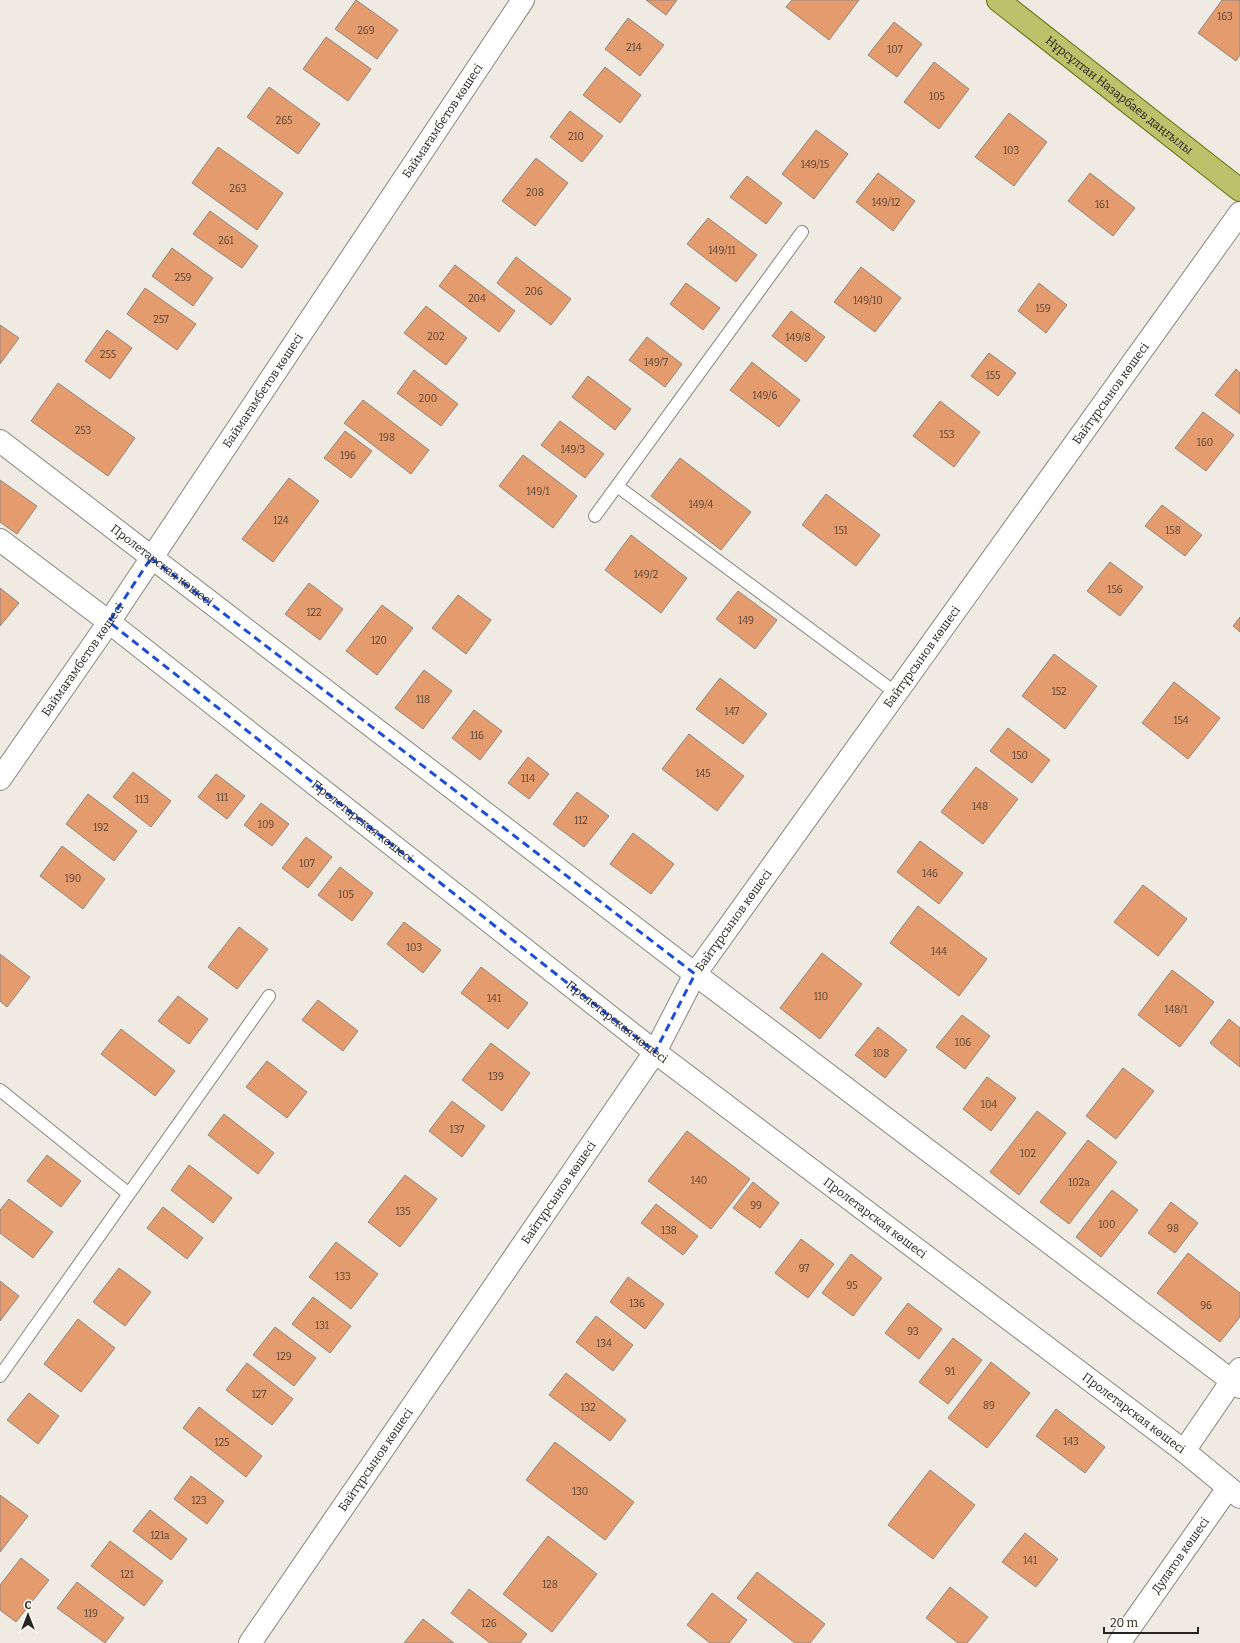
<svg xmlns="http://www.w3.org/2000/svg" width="1240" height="1643" font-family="Bitter,serif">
  <rect width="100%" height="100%" fill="#f0ebe2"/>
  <path fill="#e49c6f" stroke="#8f8681" d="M 356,0 L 398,30 L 377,59 L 335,29 Z
    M 646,0 L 677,0 L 666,15 Z
    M 792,0 L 859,0 L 829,40 L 786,7 Z
    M 1222,0 L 1240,0 L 1240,55 L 1236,61 L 1198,33 Z
    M 628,18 L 664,45 L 640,76 L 605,49 Z
    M 894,22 L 922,44 L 897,77 L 868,55 Z
    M 326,37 L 371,69 L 348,101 L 303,69 Z
    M 934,62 L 969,89 L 939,129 L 904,102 Z
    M 605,67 L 641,95 L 620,123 L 583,95 Z
    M 269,87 L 320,124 L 298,154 L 247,117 Z
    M 570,111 L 603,136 L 582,162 L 550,137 Z
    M 1009,113 L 1047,142 L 1014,186 L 975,157 Z
    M 816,130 L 848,154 L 814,199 L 782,174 Z
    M 218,147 L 283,193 L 257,230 L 192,183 Z
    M 536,158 L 568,183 L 535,226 L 502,201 Z
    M 878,173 L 915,201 L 893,231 L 856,202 Z
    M 1090,173 L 1135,208 L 1113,236 L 1068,201 Z
    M 747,176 L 782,203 L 766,224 L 730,197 Z
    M 210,211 L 258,246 L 242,268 L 193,234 Z
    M 708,218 L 757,255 L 736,282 L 687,244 Z
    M 172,248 L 213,278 L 193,306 L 152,276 Z
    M 516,257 L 571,299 L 551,325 L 497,283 Z
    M 455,265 L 515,311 L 499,332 L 439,286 Z
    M 861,267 L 901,298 L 875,332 L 834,302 Z
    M 686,283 L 720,308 L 703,330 L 670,304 Z
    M 1039,283 L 1067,305 L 1046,333 L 1018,311 Z
    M 145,288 L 196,324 L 177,350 L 127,314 Z
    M 426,306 L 467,338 L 446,365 L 404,333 Z
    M 791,311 L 825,337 L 806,362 L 772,336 Z
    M 0,325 L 19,338 L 0,364 Z
    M 107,330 L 132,348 L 110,379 L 85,361 Z
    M 647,337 L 682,364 L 665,387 L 629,360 Z
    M 989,353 L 1016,373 L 998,396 L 971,376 Z
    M 752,362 L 800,400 L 779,427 L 730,390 Z
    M 1236,369 L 1240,373 L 1240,414 L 1215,395 Z
    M 414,370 L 458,404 L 441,426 L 397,393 Z
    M 588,376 L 631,409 L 615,430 L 572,397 Z
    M 58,383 L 135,438 L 108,476 L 31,421 Z
    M 363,400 L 429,450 L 411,474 L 344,423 Z
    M 940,401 L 980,432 L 954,467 L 913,436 Z
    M 1203,412 L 1234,435 L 1206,471 L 1175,448 Z
    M 560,421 L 604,454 L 585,478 L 541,445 Z
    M 345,431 L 372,451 L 351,478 L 324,458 Z
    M 523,455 L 577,496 L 553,528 L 499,486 Z
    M 680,458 L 751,512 L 721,550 L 651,496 Z
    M 289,478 L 319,501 L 273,562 L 242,539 Z
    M 0,480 L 37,506 L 17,534 L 0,522 Z
    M 826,494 L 880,535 L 856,566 L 802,525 Z
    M 1162,505 L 1202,535 L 1185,556 L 1145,526 Z
    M 631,535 L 687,578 L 661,613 L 605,570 Z
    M 1110,562 L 1143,587 L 1120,616 L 1087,591 Z
    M 309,583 L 343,609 L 320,640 L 285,614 Z
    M 0,588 L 19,603 L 0,626 Z
    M 738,591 L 777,620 L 755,649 L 716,619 Z
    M 458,595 L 491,620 L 466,654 L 432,628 Z
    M 382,605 L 413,628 L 377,675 L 346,651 Z
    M 1240,617 L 1240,632 L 1233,626 Z
    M 1054,654 L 1097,686 L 1065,729 L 1022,696 Z
    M 424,670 L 452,691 L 423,729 L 395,708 Z
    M 720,678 L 767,714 L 743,744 L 696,709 Z
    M 1174,682 L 1220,718 L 1188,759 L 1142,723 Z
    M 474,710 L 502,731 L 480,760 L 452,738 Z
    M 1008,728 L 1050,760 L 1032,783 L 990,751 Z
    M 689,734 L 744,776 L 717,811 L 662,769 Z
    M 528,757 L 549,774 L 529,799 L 508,783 Z
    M 976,767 L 1018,799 L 983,844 L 941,812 Z
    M 133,772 L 171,801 L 151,827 L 113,797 Z
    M 216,774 L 245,796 L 227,819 L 198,797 Z
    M 577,792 L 609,816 L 584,847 L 553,824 Z
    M 88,794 L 137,831 L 114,861 L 66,824 Z
    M 261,803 L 289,824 L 272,846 L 244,825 Z
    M 633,833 L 674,864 L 651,894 L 610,864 Z
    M 306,837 L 332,857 L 308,888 L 282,868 Z
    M 920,841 L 963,873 L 939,904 L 897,872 Z
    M 62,846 L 105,879 L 83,909 L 40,876 Z
    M 340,867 L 373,893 L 352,921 L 318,895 Z
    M 1143,885 L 1187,919 L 1158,956 L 1114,922 Z
    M 918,906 L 987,959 L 959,996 L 890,943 Z
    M 404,922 L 441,950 L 423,973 L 387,944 Z
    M 239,927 L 268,949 L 237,989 L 208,967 Z
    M 822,953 L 862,984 L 820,1039 L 780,1008 Z
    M 0,954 L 30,977 L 7,1007 L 0,1001 Z
    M 481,967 L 528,1003 L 508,1029 L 461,993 Z
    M 1172,970 L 1214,1002 L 1180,1047 L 1138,1015 Z
    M 178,996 L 208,1019 L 189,1044 L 158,1021 Z
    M 318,1000 L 358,1031 L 343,1051 L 302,1020 Z
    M 962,1015 L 990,1036 L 965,1069 L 936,1047 Z
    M 1229,1019 L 1240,1028 L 1240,1067 L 1210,1043 Z
    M 878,1027 L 907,1050 L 885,1078 L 855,1055 Z
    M 121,1029 L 175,1071 L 155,1096 L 101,1054 Z
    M 491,1043 L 530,1073 L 502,1111 L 462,1080 Z
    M 267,1061 L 307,1092 L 287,1118 L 246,1087 Z
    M 1123,1068 L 1154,1091 L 1116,1139 L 1086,1116 Z
    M 987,1077 L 1016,1098 L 991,1131 L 963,1109 Z
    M 452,1101 L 485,1126 L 462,1157 L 429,1131 Z
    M 1037,1111 L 1066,1133 L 1019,1195 L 990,1172 Z
    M 224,1114 L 274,1153 L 258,1174 L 208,1135 Z
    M 687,1131 L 750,1179 L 711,1229 L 648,1181 Z
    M 1088,1140 L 1117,1162 L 1069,1224 L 1040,1202 Z
    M 47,1155 L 81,1181 L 61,1207 L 27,1181 Z
    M 189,1165 L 232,1198 L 213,1223 L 171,1190 Z
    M 405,1175 L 437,1199 L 400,1247 L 368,1222 Z
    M 753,1182 L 779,1203 L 760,1228 L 733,1208 Z
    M 1112,1190 L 1138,1210 L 1101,1257 L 1076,1237 Z
    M 9,1199 L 53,1232 L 33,1258 L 0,1233 L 0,1210 Z
    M 1171,1202 L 1198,1223 L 1175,1253 L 1148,1233 Z
    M 656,1204 L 698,1236 L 683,1255 L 641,1223 Z
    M 163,1207 L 203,1238 L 187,1259 L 147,1228 Z
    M 801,1239 L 834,1264 L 808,1298 L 775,1273 Z
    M 336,1242 L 378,1274 L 351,1309 L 309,1277 Z
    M 1188,1253 L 1240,1293 L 1240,1317 L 1220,1342 L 1157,1293 Z
    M 851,1254 L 882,1278 L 853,1316 L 822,1293 Z
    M 119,1268 L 151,1292 L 125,1326 L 93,1302 Z
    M 628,1277 L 664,1304 L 645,1329 L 610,1302 Z
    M 0,1281 L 19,1296 L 0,1321 Z
    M 313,1297 L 351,1326 L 330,1353 L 292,1324 Z
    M 908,1303 L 942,1329 L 919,1359 L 885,1333 Z
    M 596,1316 L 633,1345 L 613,1371 L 576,1342 Z
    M 78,1319 L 115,1348 L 81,1392 L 44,1364 Z
    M 275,1327 L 316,1358 L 294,1386 L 253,1355 Z
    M 953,1338 L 982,1360 L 948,1404 L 919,1382 Z
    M 991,1362 L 1030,1393 L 987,1448 L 948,1418 Z
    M 247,1363 L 293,1399 L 272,1425 L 226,1390 Z
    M 566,1373 L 626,1420 L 610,1441 L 549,1395 Z
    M 29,1393 L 59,1416 L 38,1444 L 7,1420 Z
    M 199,1407 L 262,1456 L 246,1477 L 183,1428 Z
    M 1056,1409 L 1105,1447 L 1085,1473 L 1036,1436 Z
    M 555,1442 L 634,1502 L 605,1540 L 526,1480 Z
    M 930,1470 L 975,1505 L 933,1559 L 888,1525 Z
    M 191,1476 L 224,1501 L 207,1524 L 174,1499 Z
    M 0,1495 L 28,1516 L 0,1552 Z
    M 150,1510 L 187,1539 L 171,1560 L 133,1531 Z
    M 1025,1533 L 1058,1559 L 1036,1587 L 1002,1562 Z
    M 548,1536 L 597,1574 L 552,1632 L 503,1594 Z
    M 110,1541 L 163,1581 L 144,1606 L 91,1566 Z
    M 21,1558 L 49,1580 L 16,1622 L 0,1610 L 0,1585 Z
    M 757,1572 L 825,1624 L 810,1643 L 795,1643 L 737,1598 Z
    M 77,1582 L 124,1618 L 105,1643 L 57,1608 Z
    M 950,1587 L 988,1617 L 967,1643 L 958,1643 L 926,1618 Z
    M 469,1589 L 527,1634 L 520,1643 L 490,1643 L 451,1613 Z
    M 712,1593 L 747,1620 L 729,1643 L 710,1643 L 687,1625 Z
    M 423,1619 L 454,1643 L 404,1643 Z"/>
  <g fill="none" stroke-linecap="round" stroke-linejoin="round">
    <defs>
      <path id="service" d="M 617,486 L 896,693
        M 595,516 L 802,232
        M 0,1090 L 129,1194
        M 0,1376 L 269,996"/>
      <g id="minor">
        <path id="s1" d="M 0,441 L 695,974 L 1240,1387"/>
        <path id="s2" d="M 0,540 L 109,622 L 655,1052 L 1184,1451 L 1240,1497"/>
        <path d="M 1184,1451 L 1240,1369"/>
        <path id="s3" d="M 250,1643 L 655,1052 L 695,974 L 1240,213"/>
        <path id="s4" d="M 1119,1643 L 1228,1488"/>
      </g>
      <g id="secondary">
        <path id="s5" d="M 0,779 L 109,622 L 523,0"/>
      </g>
      <g id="primary">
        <path id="s6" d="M 998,0 L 1240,190"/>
      </g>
    </defs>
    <use href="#service" stroke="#89857d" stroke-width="14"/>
    <use href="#minor" stroke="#89857d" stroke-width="24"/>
    <use href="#secondary" stroke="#89857d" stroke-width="24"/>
    <use href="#primary" stroke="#6b7112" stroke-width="24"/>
    <use href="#service" stroke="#fff" stroke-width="12"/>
    <use href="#minor" stroke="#fff" stroke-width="22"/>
    <use href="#secondary" stroke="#fff" stroke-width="22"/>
    <use href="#primary" stroke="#bcc26c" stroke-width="22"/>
  </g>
  <path fill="none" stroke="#1d4ed8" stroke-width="3" stroke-dasharray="8 5" stroke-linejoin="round" d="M 151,558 L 695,974 L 655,1052 L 109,622 Z"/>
  <g text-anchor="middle" stroke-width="3.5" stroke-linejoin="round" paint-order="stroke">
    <g font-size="10" fill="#564335">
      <text x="1225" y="20">163</text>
      <text x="366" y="34">269</text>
      <text x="634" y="51">214</text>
      <text x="895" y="53">107</text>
      <text x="937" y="100">105</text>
      <text x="284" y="124">265</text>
      <text x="576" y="140">210</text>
      <text x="1011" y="154">103</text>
      <text x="815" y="168">149/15</text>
      <text x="238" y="192">263</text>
      <text x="535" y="196">208</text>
      <text x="886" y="206">149/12</text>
      <text x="1102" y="208">161</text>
      <text x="226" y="244">261</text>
      <text x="722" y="254">149/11</text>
      <text x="183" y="281">259</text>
      <text x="534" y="295">206</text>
      <text x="477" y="302">204</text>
      <text x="868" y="304">149/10</text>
      <text x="1043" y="312">159</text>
      <text x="161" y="323">257</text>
      <text x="436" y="340">202</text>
      <text x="798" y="341">149/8</text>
      <text x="108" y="358">255</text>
      <text x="656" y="366">149/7</text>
      <text x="993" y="379">155</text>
      <text x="765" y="399">149/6</text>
      <text x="428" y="402">200</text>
      <text x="83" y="434">253</text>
      <text x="947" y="438">153</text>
      <text x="387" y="441">198</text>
      <text x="1205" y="446">160</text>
      <text x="573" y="453">149/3</text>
      <text x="348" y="459">196</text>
      <text x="538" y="495">149/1</text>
      <text x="701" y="508">149/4</text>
      <text x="281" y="524">124</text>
      <text x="841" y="534">151</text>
      <text x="1173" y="534">158</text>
      <text x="646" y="578">149/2</text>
      <text x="1115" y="593">156</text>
      <text x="314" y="616">122</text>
      <text x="746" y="624">149</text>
      <text x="379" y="644">120</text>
      <text x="1059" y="695">152</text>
      <text x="423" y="703">118</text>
      <text x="732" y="715">147</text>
      <text x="1181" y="724">154</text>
      <text x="477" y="739">116</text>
      <text x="1020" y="759">150</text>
      <text x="703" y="777">145</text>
      <text x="528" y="782">114</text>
      <text x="222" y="801">111</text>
      <text x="142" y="803">113</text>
      <text x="980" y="810">148</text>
      <text x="581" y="824">112</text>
      <text x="266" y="828">109</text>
      <text x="101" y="831">192</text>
      <text x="307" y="867">107</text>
      <text x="930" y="877">146</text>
      <text x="73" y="882">190</text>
      <text x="346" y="898">105</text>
      <text x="414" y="951">103</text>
      <text x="939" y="955">144</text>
      <text x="821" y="1000">110</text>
      <text x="494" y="1002">141</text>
      <text x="1176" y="1013">148/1</text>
      <text x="963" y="1046">106</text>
      <text x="881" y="1057">108</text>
      <text x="496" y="1080">139</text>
      <text x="989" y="1108">104</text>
      <text x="457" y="1133">137</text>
      <text x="1028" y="1157">102</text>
      <text x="699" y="1184">140</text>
      <text x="1079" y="1186">102а</text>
      <text x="756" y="1209">99</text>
      <text x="403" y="1215">135</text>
      <text x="1107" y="1228">100</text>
      <text x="1173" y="1232">98</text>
      <text x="669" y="1234">138</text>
      <text x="804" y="1272">97</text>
      <text x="343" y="1280">133</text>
      <text x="852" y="1289">95</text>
      <text x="637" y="1307">136</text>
      <text x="1206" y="1309">96</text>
      <text x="322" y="1329">131</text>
      <text x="913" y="1335">93</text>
      <text x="604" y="1347">134</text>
      <text x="284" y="1360">129</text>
      <text x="950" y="1375">91</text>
      <text x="259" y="1398">127</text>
      <text x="989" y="1409">89</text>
      <text x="588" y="1411">132</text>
      <text x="1071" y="1445">143</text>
      <text x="222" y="1446">125</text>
      <text x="580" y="1495">130</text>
      <text x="199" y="1504">123</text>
      <text x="160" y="1539">121а</text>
      <text x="1030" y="1564">141</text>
      <text x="127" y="1578">121</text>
      <text x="550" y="1588">128</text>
      <text x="91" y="1617">119</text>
      <text x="489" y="1627">126</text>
    </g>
    <g font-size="12" fill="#272522" stroke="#fdf9f0">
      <text dy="4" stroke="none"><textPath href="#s6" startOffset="154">Нұрсұлтан Назарбаев даңғылы</textPath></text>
      <text dy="4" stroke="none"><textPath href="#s5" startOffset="793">Баймағамбетов көшесі</textPath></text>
      <text dy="4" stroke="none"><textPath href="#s5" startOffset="469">Баймағамбетов көшесі</textPath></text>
      <text dy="4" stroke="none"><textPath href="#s3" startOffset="1518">Байтұрсынов көшесі</textPath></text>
      <text dy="4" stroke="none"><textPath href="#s1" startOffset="204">Пролетарская көшесі</textPath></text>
      <text dy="4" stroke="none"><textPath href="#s3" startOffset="1194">Байтұрсынов көшесі</textPath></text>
      <text dy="4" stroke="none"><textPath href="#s5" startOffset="145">Баймағамбетов көшесі</textPath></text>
      <text dy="4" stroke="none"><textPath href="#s2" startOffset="459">Пролетарская көшесі</textPath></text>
      <text dy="4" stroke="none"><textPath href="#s3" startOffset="870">Байтұрсынов көшесі</textPath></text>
      <text dy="4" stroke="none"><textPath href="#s2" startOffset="783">Пролетарская көшесі</textPath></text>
      <text dy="4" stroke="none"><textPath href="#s3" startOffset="546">Байтұрсынов көшесі</textPath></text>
      <text dy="4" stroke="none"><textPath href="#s2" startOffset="1107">Пролетарская көшесі</textPath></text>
      <text dy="4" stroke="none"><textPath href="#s2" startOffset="1431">Пролетарская көшесі</textPath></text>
      <text dy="4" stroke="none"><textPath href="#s3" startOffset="222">Байтұрсынов көшесі</textPath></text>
      <text dy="4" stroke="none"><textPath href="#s4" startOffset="107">Дулатов көшесі</textPath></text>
    </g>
  </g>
  <g transform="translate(28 1615)" stroke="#fdf9f0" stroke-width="3" paint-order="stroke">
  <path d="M0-3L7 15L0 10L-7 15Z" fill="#272522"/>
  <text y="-6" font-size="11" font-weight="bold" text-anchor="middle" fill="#272522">С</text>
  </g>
  <path d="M1104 1627v6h94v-6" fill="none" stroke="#272522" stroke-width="2"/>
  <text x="1110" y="1627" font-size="12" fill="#272522" stroke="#fdf9f0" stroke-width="3" paint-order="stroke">20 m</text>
</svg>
